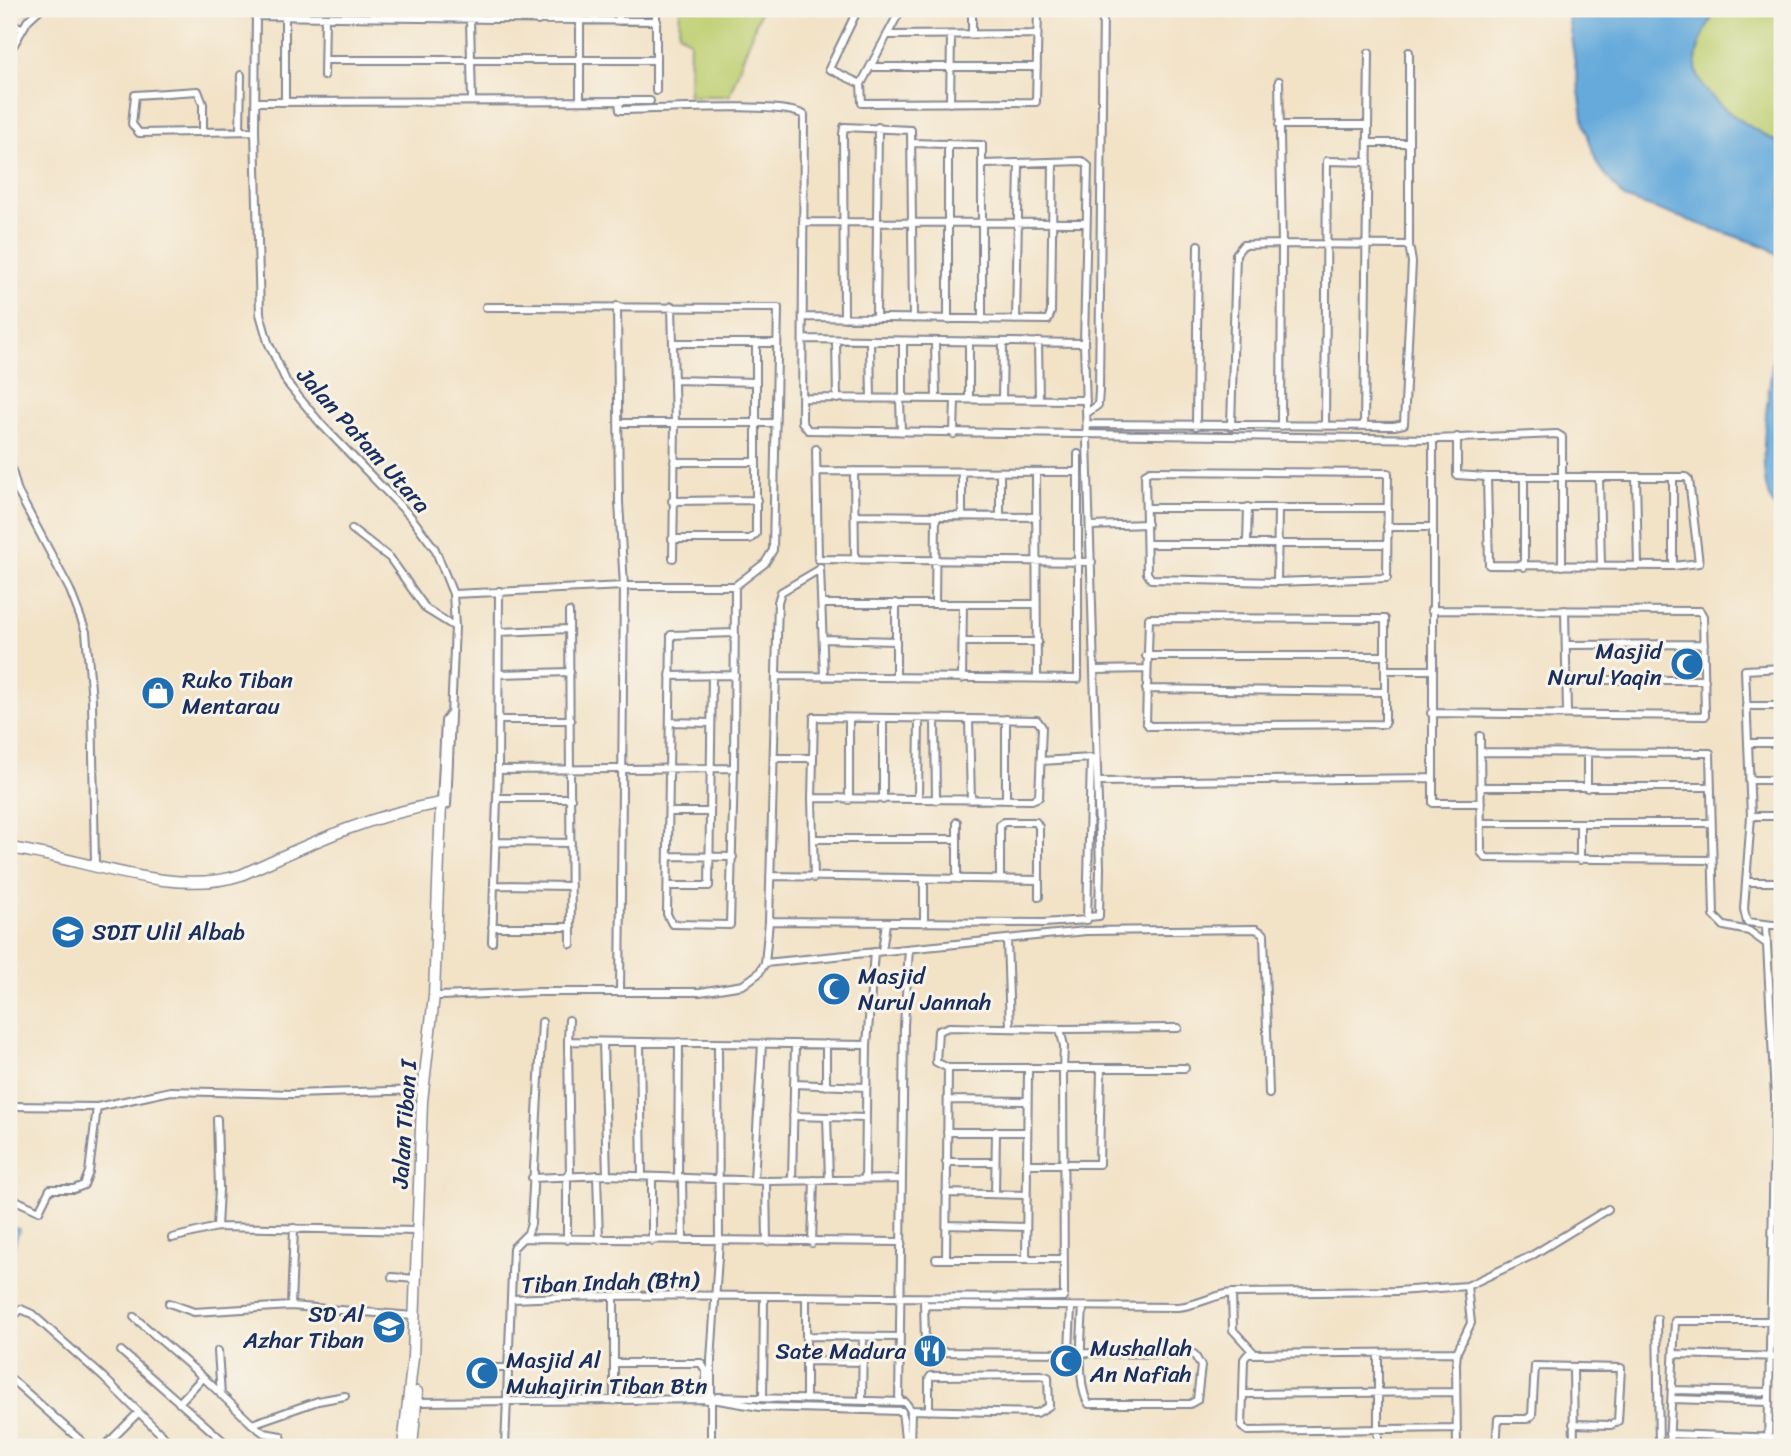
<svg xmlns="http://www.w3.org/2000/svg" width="1791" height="1456" font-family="Sriracha,sans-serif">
  <rect width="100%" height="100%" fill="#f7f3e8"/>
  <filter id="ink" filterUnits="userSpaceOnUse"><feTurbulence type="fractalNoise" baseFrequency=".0143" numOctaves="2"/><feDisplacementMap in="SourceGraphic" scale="14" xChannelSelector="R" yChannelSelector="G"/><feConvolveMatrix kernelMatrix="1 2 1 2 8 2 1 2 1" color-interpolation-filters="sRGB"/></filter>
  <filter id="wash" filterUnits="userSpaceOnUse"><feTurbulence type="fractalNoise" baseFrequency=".00686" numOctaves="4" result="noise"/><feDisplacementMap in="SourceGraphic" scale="28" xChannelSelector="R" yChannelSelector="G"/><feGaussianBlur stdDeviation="1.57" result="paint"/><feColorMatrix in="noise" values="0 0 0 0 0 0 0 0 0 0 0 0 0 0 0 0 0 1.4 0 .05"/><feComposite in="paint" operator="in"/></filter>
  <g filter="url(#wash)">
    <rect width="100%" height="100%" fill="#f2e2c6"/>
    <path fill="#becf71" stroke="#6c7f68" stroke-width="2" d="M 680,9 L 761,9 L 729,96 L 689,96 L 690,41 L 679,33 Z
      M 1716,9 L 1782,9 L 1782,145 C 1756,130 1698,101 1696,66 C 1695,46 1708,26 1716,9 Z"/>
    <path fill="#66aadb" stroke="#406c9c" stroke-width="2" d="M 1567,9 L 1716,9 C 1708,26 1695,46 1696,66 C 1698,101 1756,130 1782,145 L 1782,260 L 1769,248 L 1624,198 L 1597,164 L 1584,124 Z
      M 1782,305 L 1782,517 C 1777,510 1770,502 1768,494 C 1755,451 1775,352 1782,305 Z
      M 9,1227 L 19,1229 L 9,1263 Z"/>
  </g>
  <g filter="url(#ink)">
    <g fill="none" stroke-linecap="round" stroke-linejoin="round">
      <defs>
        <path id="street" d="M 256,9 L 255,131 L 260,314 L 268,342 L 287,383 L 321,424 L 411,517 L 435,549 L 453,594 L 455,627 L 447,805
          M 580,9 L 580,101
          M 619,9 L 619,21
          M 858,9 L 829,69 L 861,84
          M 901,9 L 861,84 L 862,103 L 1036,102 L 1038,9
          M 257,16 L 657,21
          M 285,17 L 285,101
          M 470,19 L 472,101
          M 538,21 L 538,9
          M 9,23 L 22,28
          M 887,35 L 1037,34
          M 972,35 L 972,9
          M 9,53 L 28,20 L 40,9
          M 325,60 L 656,60
          M 870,67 L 1037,67
          M 324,76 L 325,17
          M 656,91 L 656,9
          M 619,101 L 620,110 C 653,110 783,101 804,115 L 802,422 L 808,430 L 1433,439 L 1557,434 L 1562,437 L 1562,566
          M 257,102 L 650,101
          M 950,103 L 951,35
          M 1279,125 L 1368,125
          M 240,131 L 241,75
          M 203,132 L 203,104 L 198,91 L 135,95 L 132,124 L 139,133 L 255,131
          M 912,143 L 982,145 L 982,320
          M 1368,143 L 1409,143
          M 983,164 L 1082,161 L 1088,166 L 1084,343 L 1100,868 L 1099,916 L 1088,917
          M 803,222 L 1086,223
          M 1409,245 L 1409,52
          M 617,306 L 619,502 L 624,586 L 620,991
          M 672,306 L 675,423 L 673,558
          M 805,317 L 1048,320 L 1051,312 L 1053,162
          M 844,318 L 843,134 L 844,127 L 911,130 L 913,319
          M 876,318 L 878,127
          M 948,320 L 948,143
          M 1016,320 L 1019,164
          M 803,339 L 1084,343
          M 836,340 L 837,399
          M 870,341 L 871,399
          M 903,341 L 903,399
          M 935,341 L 936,399
          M 969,341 L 969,399
          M 1038,342 L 1039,399
          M 673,343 L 777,343
          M 674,380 L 756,382
          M 804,398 L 1086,400
          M 900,399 L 901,432
          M 1002,399 L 1003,342
          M 1087,413 L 1098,405 L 1099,391 L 1103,9
          M 618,423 L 774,423
          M 1087,424 L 1394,426 L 1404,424 L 1412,262 L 1409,245 L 1282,244 L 1281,426
          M 1196,426 L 1198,245
          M 1231,426 L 1236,254 L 1243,245 L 1282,244 L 1279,81
          M 1325,426 L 1327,161 L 1368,162
          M 1364,426 L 1369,53
          M 954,434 L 955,399
          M 1457,437 L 1457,475 L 1487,477
          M 1433,439 L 1433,803 L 1481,803
          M 816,449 L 818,559 L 1092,562
          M 9,460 L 18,492 L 70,590 L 86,632 L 92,700 L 95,864
          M 674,462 L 756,462
          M 817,471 L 1077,472
          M 854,471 L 855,559
          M 1150,471 L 1388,473 L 1387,578 L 1277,582 L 1151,579 L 1147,573 L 1145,474 Z
          M 962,472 L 962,516
          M 1036,472 L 1037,678
          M 1487,477 L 1686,477 L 1689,480 L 1699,563 L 1673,566 L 1489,565 Z
          M 1524,477 L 1524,567
          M 1636,477 L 1638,565
          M 1599,478 L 1601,565
          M 672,501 L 757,500
          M 1147,508 L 1388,508
          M 855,515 L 1037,517
          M 1000,517 L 1000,472
          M 1091,526 L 1147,524
          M 1387,527 L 1431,527
          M 352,529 L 390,558 L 426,609 L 455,627
          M 672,539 L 750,539 L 756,534 L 756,344
          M 1247,543 L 1248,507
          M 1147,544 L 1387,544
          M 1673,566 L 1673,477
          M 820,568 L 824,677
          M 1277,582 L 1278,508
          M 453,594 L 624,586 L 735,586 L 765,563 L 773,550 L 778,308 L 486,307
          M 935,603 L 936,516
          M 823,604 L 1036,604
          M 1431,610 L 1700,611 L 1703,616 L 1705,716 L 1431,713
          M 1565,610 L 1567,713
          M 569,612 L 571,944
          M 1149,618 L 1385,619 L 1385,724 L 1149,726 L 1146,722 Z
          M 499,632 L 569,629
          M 823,639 L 895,641
          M 963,642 L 1038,642
          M 1567,645 L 1704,644
          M 1146,656 L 1386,656
          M 1782,668 L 1745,670 L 1751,816 L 1744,909 L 1747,922 L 1782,926
          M 1096,670 L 1147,669
          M 1387,670 L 1431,670
          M 499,674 L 570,672
          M 670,676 L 735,675
          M 776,676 L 1078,679 L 1078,454
          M 896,678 L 896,603
          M 962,679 L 963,604
          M 1567,680 L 1705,680
          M 1146,689 L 1385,692
          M 1746,706 L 1782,706
          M 814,717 L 1037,720 L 1042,727 L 1039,797 L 1032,800 L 812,798 Z
          M 883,719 L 883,800
          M 935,719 L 936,800
          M 969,719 L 971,800
          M 499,720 L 571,720
          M 670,722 L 711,723
          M 1480,736 L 1481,852 L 1486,858 L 1712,860
          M 1748,743 L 1782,743
          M 1480,752 L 1710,753 L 1714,916 L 1724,926 L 1749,931 L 1767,944
          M 1587,752 L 1587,788
          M 775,758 L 812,758
          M 1041,761 L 1091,758 L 1087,919
          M 734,768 L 730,925 L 672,924 L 667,914 L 671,635 L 735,633
          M 498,770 L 734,768 L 735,586
          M 1749,780 L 1782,780
          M 1098,782 L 1432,778
          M 1480,787 L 1710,787
          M 497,798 L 571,798
          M 812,798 L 814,878
          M 918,799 L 919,719
          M 849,800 L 849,718
          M 1006,800 L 1006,719
          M 441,803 L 445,721 L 450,714
          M 669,812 L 710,812
          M 1751,816 L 1782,816
          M 1481,823 L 1711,823
          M 1580,823 L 1580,860
          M 813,839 L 957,839
          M 495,842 L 571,843
          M 668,856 L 733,857
          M 770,876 L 1039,880
          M 957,879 L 957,822
          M 1000,879 L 1000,825 L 1004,822 L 1036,822 L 1039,827 L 1039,897
          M 1746,882 L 1782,882
          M 494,885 L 571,886
          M 668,886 L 709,886 L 712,675
          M 769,921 L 1043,923 L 1087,920
          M 924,923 L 924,879
          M 1766,926 L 1775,1097
          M 492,927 L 571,927
          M 1007,939 L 1010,1028
          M 492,942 L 498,770 L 499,591
          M 882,951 L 886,923
          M 765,963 L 769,921 L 778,602 L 781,592 L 820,569
          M 440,996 L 537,992 L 700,992 L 743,985 L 759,973 L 765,963 L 1086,931 L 1256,929 L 1264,934 L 1269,1094
          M 1060,1029 L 1178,1028
          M 568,1041 L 569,1020
          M 603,1042 L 607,1175
          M 640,1042 L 642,1176
          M 826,1044 L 826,1086
          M 794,1084 L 866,1087
          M 949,1100 L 1026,1101
          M 9,1106 L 97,1107 L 171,1091 L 292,1094 L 423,1090
          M 793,1116 L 866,1118
          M 827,1117 L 829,1179
          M 947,1132 L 1026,1132
          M 946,1162 L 995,1162
          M 1026,1164 L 1099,1164 L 1101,1069
          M 567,1175 L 567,1240
          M 597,1175 L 599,1240
          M 570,1176 L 568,1041 L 867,1045
          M 678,1177 L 679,1042
          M 682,1177 L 683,1241
          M 532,1178 L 607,1175 L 766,1181 L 902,1179
          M 865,1179 L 867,1045 L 874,952
          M 754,1180 L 762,1044
          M 792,1180 L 795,1045
          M 766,1181 L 767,1242
          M 946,1193 L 1025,1195
          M 995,1194 L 996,1131
          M 9,1197 L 39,1211 L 50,1189 L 74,1189 L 84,1185 L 89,1172 L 97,1107
          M 947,1225 L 1026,1227
          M 217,1227 L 219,1189 L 217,1119
          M 172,1238 L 217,1227 L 416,1231
          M 523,1238 L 902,1242
          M 652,1241 L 652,1177
          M 812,1243 L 814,1180
          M 936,1259 L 1064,1259
          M 946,1259 L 948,1068
          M 1026,1259 L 1028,1069
          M 392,1277 L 415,1279
          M 1467,1286 L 1531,1256 L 1608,1209
          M 1232,1293 L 1233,1330 L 1254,1353
          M 614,1298 L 614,1401
          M 512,1299 C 696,1291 880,1300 1064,1297 L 1063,1070 L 1064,1046 L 1060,1029 L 949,1027 L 938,1031 L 936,1062 L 948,1068 L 1185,1068
          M 924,1301 L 925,1340 L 930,1351 L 935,1352 L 1194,1354 L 1201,1366 L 1197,1400 L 1190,1404 L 1089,1404 C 1076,1388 1082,1328 1083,1307
          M 169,1303 L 194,1312 L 291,1306 L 413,1316
          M 924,1305 L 1177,1307 C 1197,1306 1212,1295 1232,1293 L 1397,1291 L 1467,1286 L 1471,1323 L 1457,1352 L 1456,1363 L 1457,1447
          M 291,1306 L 294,1228
          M 134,1317 L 203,1377
          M 1657,1319 L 1659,1447
          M 9,1321 L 21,1309 L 32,1314 L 103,1377 L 174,1447
          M 807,1336 L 900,1337
          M 121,1351 L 230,1447
          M 218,1351 L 221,1395
          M 1069,1352 L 1071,1307
          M 1378,1353 L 1378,1447
          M 1674,1354 L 1782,1357
          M 807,1361 L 864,1362
          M 615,1363 L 701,1363 L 706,1371 L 706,1400
          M 489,1368 L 506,1368
          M 1573,1368 L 1574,1447
          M 9,1377 L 88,1447
          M 1672,1390 L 1769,1392
          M 1243,1394 L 1456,1392
          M 717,1397 L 905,1402 L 911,1410 L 910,1447
          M 763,1398 L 764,1297
          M 1672,1399 L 1769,1402
          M 806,1400 L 806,1296
          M 862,1401 L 863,1337
          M 417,1402 L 712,1399 L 760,1407 L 902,1411 L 906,1447
          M 899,1402 L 904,1025 L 909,949
          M 179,1403 L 203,1377 L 252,1424 L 264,1433 L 281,1436 L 284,1447
          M 911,1410 L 1037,1413 L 1049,1406 L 1048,1377 L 1041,1375 L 931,1376 L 929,1379 L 929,1411
          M 252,1424 L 318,1401 L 345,1396
          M 1457,1428 L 1248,1431 L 1242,1427 L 1244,1359 L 1248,1354 L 1457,1352
          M 1669,1434 L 1782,1438
          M 104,1447 L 138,1413
          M 505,1447 L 513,1248 L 528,1233 L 531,1224 L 542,1022
          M 711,1447 L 711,1360 L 719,1242 L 718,1043
          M 1496,1447 L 1498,1419 L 1527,1419 L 1532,1415 L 1535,1366 L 1621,1368 L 1618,1421 L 1611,1425 L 1573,1424
          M 1669,1447 L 1675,1321 L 1782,1321
          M 1768,1447 L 1775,1097 L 1782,1097"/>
        <path id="secondary" d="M 9,848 C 80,857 171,898 241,875 C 307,845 369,815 441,803 L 434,996 L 422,1101 L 413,1357 L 403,1447
          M 412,1447 L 417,1392"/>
      </defs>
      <use href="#street" stroke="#868892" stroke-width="10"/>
      <use href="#secondary" stroke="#868892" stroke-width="13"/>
      <use href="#street" stroke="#fff" stroke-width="6"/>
      <use href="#secondary" stroke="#fff" stroke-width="10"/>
    </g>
  </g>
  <defs>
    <symbol id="mosque-disc" viewBox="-11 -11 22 22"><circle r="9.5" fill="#1f6fb2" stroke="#f7f3e8"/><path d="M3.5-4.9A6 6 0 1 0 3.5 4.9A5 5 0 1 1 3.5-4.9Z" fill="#fff"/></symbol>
    <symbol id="shop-disc" viewBox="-11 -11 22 22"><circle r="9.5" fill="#1f6fb2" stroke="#f7f3e8"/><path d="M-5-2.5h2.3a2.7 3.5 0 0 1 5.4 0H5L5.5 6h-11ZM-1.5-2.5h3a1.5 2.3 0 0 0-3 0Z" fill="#fff"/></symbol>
    <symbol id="school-disc" viewBox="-11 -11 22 22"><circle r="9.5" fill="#1f6fb2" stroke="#f7f3e8"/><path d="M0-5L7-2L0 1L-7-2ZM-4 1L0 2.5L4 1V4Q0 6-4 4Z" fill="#fff"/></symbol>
    <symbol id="restaurant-disc" viewBox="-11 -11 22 22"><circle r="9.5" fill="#1f6fb2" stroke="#f7f3e8"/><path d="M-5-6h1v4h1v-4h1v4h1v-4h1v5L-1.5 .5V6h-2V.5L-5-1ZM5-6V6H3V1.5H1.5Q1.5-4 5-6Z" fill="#fff"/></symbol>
  </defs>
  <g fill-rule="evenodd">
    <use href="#mosque-disc" x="1668" y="645" width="38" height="38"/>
    <use href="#shop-disc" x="139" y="674" width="38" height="38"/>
    <use href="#school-disc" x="49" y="913" width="38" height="38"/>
    <use href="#mosque-disc" x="815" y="970" width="38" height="38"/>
    <use href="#school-disc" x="370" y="1308" width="38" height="38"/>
    <use href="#restaurant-disc" x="911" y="1332" width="38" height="38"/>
    <use href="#mosque-disc" x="1047" y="1342" width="38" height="38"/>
    <use href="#mosque-disc" x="463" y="1354" width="38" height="38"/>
  </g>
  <g text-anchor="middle" stroke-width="6" stroke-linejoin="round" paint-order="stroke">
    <g font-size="23" fill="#1b2f5e" stroke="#f7f3e8">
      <text transform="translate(364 440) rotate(48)" y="8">Jalan Patam Utara</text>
      <text transform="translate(404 1124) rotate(-86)" y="8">Jalan Tiban I</text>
      <text transform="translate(610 1282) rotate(-2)" y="8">Tiban Indah (Btn)</text>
    </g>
    <g font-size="23" fill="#1b2f5e" stroke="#f7f3e8" text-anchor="start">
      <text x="1662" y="659" text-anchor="end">Masjid<tspan x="1662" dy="26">Nurul Yaqin</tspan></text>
      <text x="182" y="688">Ruko Tiban<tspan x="182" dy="26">Mentarau</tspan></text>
      <text x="92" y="940">SDIT Ulil Albab</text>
      <text x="858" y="984">Masjid<tspan x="858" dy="26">Nurul Jannah</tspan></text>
      <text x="364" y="1322" text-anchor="end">SD Al<tspan x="364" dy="26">Azhar Tiban</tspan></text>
      <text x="1090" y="1356">Mushallah<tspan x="1090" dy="26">An Nafiah</tspan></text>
      <text x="906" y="1359" text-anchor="end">Sate Madura</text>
      <text x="506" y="1368">Masjid Al<tspan x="506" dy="26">Muhajirin Tiban Btn</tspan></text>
    </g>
  </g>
  <rect width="1791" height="1456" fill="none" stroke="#f7f3e8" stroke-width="35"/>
</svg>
